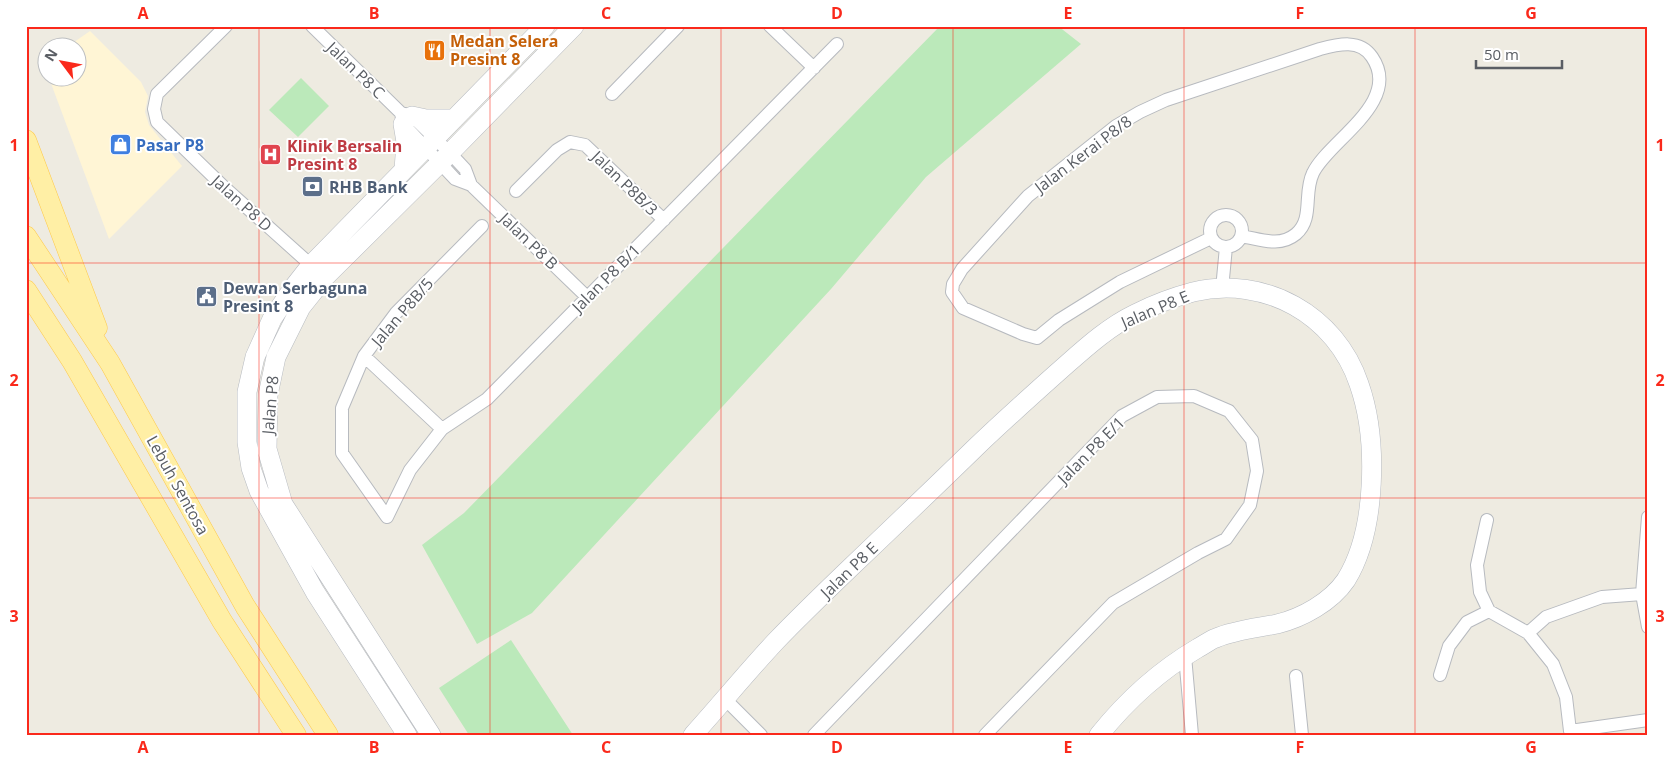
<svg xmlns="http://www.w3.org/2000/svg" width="1674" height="761" font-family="'Open Sans',sans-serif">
  <rect width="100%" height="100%" fill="#eeebe1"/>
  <path fill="#fff5d5" d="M 90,31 L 141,82 L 148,96 L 145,112 L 149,125 L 182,166 L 109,239 L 49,78 L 78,78 L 78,48 L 67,47 Z"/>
  <path fill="#bbe9ba" d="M 940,26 L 1058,26 L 1081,44 L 926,177 L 831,289 L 532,613 L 477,644 L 422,545 L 464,513 Z
    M 301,78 L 329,106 L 298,137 L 269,110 Z
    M 511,640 L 573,735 L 469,735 L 439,688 Z"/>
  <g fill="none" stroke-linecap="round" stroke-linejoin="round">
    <defs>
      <path id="street" d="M 226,26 L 157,94 L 154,109 L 157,122 L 225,188 L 311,265
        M 312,26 L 401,113 L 412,116 L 450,153 L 465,169 L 471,185
        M 770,26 L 814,68
        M 612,94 L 678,26
        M 401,113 L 403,124 L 440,163 L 455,179 L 471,185 L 587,297
        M 516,191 L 557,150 L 570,142 L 585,145 L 664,220
        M1210 231a16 16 0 1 1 32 0a16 16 0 1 1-32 0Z
        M 482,226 L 396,313 L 364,356 L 342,408 L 342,453 L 387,517 L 410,470 L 442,429 L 487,399 L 837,44
        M 1211,238 L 1120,282 L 1059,320 L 1037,338 L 1023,334 L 963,308 L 952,292 L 953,284 L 962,269 L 1028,196 L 1116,126 L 1140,112 L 1166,100 L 1320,49 C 1339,44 1360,39 1372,57 C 1403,102 1328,141 1313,173 C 1303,193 1314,219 1296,234 C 1279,248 1260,239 1241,236
        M 1222,289 L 1226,247
        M 364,356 L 442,429
        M 1648,517 L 1642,594 L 1648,627
        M 1487,520 L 1477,565 L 1480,592 L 1489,611
        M 1528,633 L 1546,617 L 1602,597 L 1642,594
        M 1185,656 L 1192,735
        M 1440,675 L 1449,646 L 1467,622 L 1489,611 L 1528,633 L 1553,664 L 1566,697 L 1570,731
        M 1296,676 L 1302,735
        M 725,699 L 761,735
        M 1570,731 L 1648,720
        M 814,735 L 1122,416 L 1157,397 L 1194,396 L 1229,411 L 1252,440 L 1257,471 L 1250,505 L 1226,539 L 1198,553 L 1113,603 L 985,735"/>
      <path id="secondary" d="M 412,116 L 426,119 L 454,119
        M 403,124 L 406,142 L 404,170
        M 407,735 L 315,592 L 259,491 L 251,468 L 247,442 L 247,392 L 255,357 L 272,319 L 293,288 L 311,265 L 545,26
        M 431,735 L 283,504 L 267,449 L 268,395 L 276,357 L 301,307 L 325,277 L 440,163 L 574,26
        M 693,735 C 721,704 747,672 776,641 C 800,616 825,592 850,568 C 892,528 934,488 975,448 C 1002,422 1030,397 1058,372 C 1082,351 1106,328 1135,314 C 1153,305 1174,297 1193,292 C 1265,275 1336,315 1359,384 C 1378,438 1377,530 1346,580 C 1331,602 1302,618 1277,624 C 1257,628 1235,630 1216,638 C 1210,640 1204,645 1198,648 C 1159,671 1127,700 1099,735"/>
      <path id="primary" d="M 26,140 L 97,328
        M 26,236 L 110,363 L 245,606 L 328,735
        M 26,290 L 72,361 L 222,621 L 296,735"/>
    </defs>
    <use href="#street" stroke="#b7babf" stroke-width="14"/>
    <use href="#secondary" stroke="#b7bbc1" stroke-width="20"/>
    <use href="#primary" stroke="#ffc949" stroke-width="21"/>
    <use href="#street" stroke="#fff" stroke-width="12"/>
    <use href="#secondary" stroke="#fff" stroke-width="19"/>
    <use href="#primary" stroke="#ffefa5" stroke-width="20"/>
  </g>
  <path fill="none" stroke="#fa291b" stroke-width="1" stroke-opacity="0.55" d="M 259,26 L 259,735M 490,26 L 490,735M 721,26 L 721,735M 953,26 L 953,735M 1184,26 L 1184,735M 1415,26 L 1415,735M 26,263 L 1648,263M 26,498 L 1648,498"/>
  <defs>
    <symbol id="restaurant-square" viewBox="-11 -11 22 22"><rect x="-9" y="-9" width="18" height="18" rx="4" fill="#e8710a" stroke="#fff"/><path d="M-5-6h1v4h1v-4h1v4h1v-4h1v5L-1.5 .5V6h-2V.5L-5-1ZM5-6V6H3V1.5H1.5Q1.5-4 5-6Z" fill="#fff"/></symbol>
    <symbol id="shop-square" viewBox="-11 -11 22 22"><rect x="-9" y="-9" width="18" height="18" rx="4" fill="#3f7fe0" stroke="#fff"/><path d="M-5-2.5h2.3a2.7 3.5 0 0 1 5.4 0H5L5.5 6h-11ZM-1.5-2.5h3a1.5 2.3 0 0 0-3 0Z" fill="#fff"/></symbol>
    <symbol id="hospital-square" viewBox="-11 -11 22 22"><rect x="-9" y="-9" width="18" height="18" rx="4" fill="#e0444e" stroke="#fff"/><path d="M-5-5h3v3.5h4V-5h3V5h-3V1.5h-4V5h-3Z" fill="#fff"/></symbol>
    <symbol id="bank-square" viewBox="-11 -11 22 22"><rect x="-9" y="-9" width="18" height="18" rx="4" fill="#5c6f8a" stroke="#fff"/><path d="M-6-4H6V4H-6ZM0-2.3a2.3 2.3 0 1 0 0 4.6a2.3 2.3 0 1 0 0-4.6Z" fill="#fff"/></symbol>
    <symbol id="civic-square" viewBox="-11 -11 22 22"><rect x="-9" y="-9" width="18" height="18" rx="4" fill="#5c6f8a" stroke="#fff"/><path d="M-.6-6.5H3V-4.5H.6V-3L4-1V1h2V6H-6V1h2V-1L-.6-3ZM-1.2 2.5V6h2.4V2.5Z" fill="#fff"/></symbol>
  </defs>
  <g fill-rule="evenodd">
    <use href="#restaurant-square" x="422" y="38" width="25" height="25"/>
    <use href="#shop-square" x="108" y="132" width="25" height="25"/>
    <use href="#hospital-square" x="258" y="142" width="25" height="25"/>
    <use href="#bank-square" x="300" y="174" width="25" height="25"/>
    <use href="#civic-square" x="194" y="284" width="25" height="25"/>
  </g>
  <g text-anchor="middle" stroke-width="4" stroke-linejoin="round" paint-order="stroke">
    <g font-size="16" font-weight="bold" fill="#c56008" stroke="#fff" text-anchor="start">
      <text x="450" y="47">Medan Selera<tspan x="450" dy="18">Presint 8</tspan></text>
    </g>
    <g font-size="16" fill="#5a5e64" stroke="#fff">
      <text transform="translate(356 70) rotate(44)" y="6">Jalan P8 C</text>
      <text transform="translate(1083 154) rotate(-37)" y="6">Jalan Kerai P8/8</text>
      <text transform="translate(625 183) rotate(44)" y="6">Jalan P8B/3</text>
      <text transform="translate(242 203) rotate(42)" y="6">Jalan P8 D</text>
      <text transform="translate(529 241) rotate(44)" y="6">Jalan P8 B</text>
      <text transform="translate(606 278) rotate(-45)" y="6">Jalan P8 B/1</text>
      <text transform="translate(1155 309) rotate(-23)" y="6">Jalan P8 E</text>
      <text transform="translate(402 312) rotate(-49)" y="6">Jalan P8B/5</text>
      <text transform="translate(270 405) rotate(-85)" y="6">Jalan P8</text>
      <text transform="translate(1091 450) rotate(-45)" y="6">Jalan P8 E/1</text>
      <text transform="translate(178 485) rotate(61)" y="6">Lebuh Sentosa</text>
      <text transform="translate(849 570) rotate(-44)" y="6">Jalan P8 E</text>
    </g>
    <g font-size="16" font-weight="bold" fill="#366cbe" stroke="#fff" text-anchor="start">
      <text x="136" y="151">Pasar P8</text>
    </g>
    <g font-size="16" font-weight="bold" fill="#be3a42" stroke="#fff" text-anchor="start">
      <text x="287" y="152">Klinik Bersalin<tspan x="287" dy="18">Presint 8</tspan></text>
    </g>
    <g font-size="16" font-weight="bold" fill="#4e5e75" stroke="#fff" text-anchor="start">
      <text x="329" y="193">RHB Bank</text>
      <text x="223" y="294">Dewan Serbaguna<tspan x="223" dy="18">Presint 8</tspan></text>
    </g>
  </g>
  <rect width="1674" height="761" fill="none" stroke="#ffffff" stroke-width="55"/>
  <g transform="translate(62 62) rotate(302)"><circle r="24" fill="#ffffff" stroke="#bdbfc1"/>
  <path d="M0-4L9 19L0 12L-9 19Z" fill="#fa291b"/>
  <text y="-8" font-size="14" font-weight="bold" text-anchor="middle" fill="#5a5e64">N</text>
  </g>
  <path d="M1476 60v8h86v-8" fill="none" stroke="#5a5e64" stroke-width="2.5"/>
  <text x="1484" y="60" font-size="15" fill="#5a5e64" stroke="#ffffff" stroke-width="4" paint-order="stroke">50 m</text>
  <rect x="28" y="28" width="1618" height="706" fill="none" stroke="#fa291b" stroke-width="2"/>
  <g font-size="16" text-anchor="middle" font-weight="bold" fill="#fa291b">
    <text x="143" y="19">A</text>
    <text x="374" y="19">B</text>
    <text x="606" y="19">C</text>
    <text x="837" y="19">D</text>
    <text x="1068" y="19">E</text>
    <text x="1300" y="19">F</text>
    <text x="1531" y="19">G</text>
    <text x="14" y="151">1</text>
    <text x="1660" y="151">1</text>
    <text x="14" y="386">2</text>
    <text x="1660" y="386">2</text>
    <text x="14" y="622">3</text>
    <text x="1660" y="622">3</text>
    <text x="143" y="753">A</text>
    <text x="374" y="753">B</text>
    <text x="606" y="753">C</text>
    <text x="837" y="753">D</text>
    <text x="1068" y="753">E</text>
    <text x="1300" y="753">F</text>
    <text x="1531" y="753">G</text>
  </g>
</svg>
